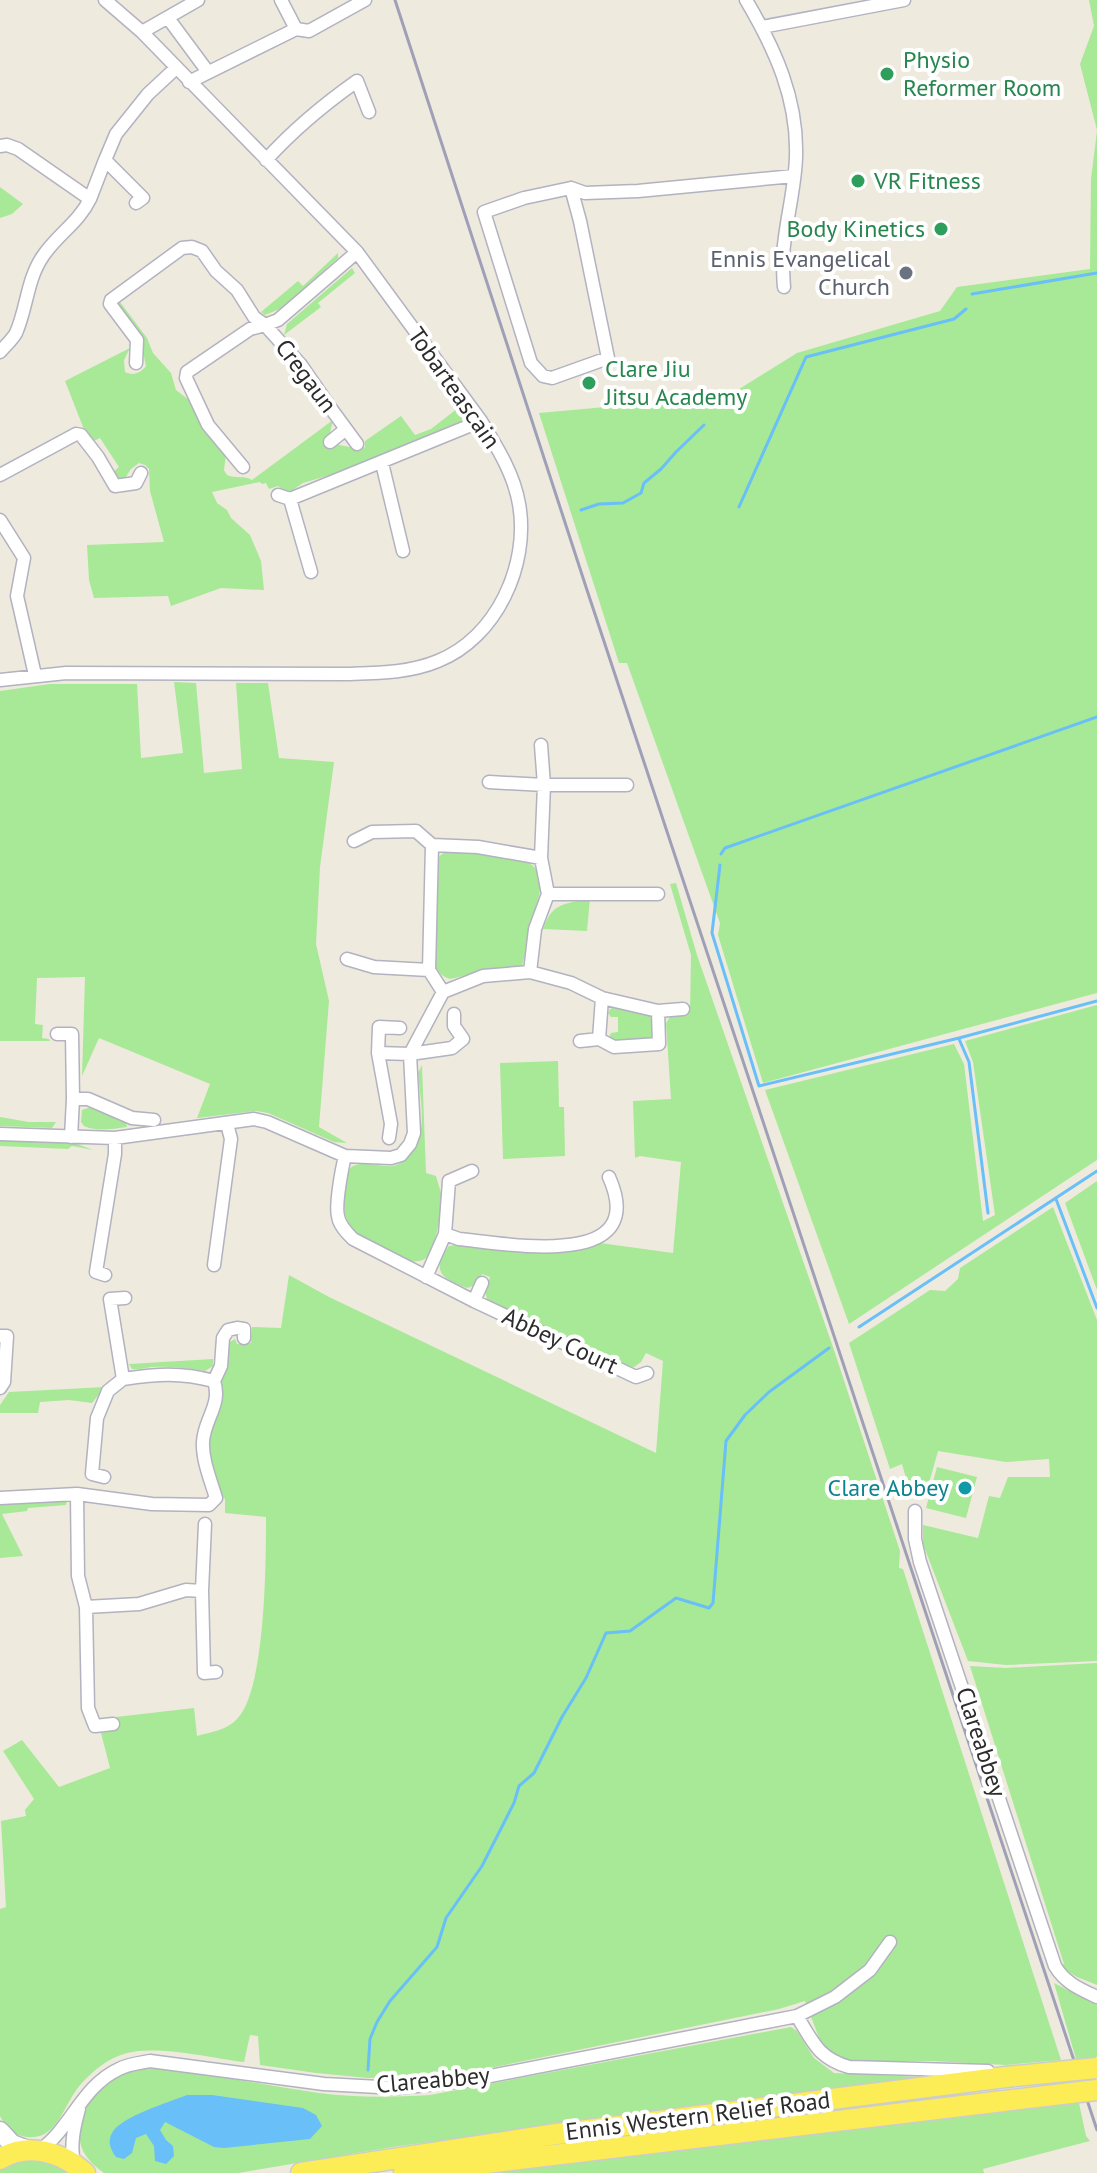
<svg xmlns="http://www.w3.org/2000/svg" width="1097" height="2173" font-family="'PT Sans',sans-serif">
  <rect width="100%" height="100%" fill="#efeade"/>
  <path fill="#a7e996" d="M 1089,0 L 1097,0 L 1097,130 L 1080,64 L 1094,26 Z
    M 1097,131 L 1097,993 L 763,1083 L 718,935 L 720,923 L 627,663 L 619,663 L 539,413 L 728,396 L 797,353 L 940,311 L 957,287 L 1090,269 L 1091,179 Z
    M 0,187 L 23,204 L 12,214 L 0,218 Z
    M 338,253 L 338,258 L 282,308 L 265,315 L 261,312 L 298,281 L 303,286 Z
    M 352,268 L 355,273 L 318,303 L 321,307 L 284,335 L 287,324 Z
    M 120,302 L 147,338 L 153,353 L 171,373 L 176,390 L 189,400 L 210,435 L 226,454 L 224,470 L 227,475 C 235,479 245,475 252,480 L 333,420 L 330,433 L 324,442 C 337,446 347,444 359,451 L 365,447 L 365,441 L 401,416 L 415,435 L 431,429 L 458,408 L 464,410 L 465,416 L 464,422 L 363,465 L 303,483 L 290,492 L 285,492 L 278,486 L 269,489 L 266,483 L 262,484 L 260,482 L 212,492 L 217,503 L 227,510 L 231,518 L 250,535 L 261,561 L 264,590 L 221,588 L 171,606 L 168,596 L 94,598 L 89,580 L 87,545 L 164,542 L 150,491 L 149,469 L 145,465 L 139,463 L 131,469 L 125,478 L 116,478 L 113,472 L 119,467 L 100,438 L 92,442 L 85,432 L 65,381 L 130,348 L 124,360 L 125,372 C 133,376 141,373 146,366 L 142,348 L 142,336 L 120,309 L 118,303 Z
    M 174,682 L 196,683 L 204,773 L 242,769 L 236,683 L 268,683 L 279,758 L 334,762 L 320,867 L 316,944 L 329,1001 L 319,1127 L 347,1143 L 334,1142 L 268,1113 L 256,1111 L 197,1118 L 210,1084 L 99,1038 L 82,1076 L 85,977 L 37,978 L 35,1024 L 43,1025 L 42,1038 L 49,1039 L 50,1041 L 0,1041 L 0,691 L 50,684 L 137,684 L 141,758 L 183,753 Z
    M 454,850 L 479,852 L 527,862 C 553,875 534,907 530,927 C 527,940 526,953 522,966 L 515,969 L 497,968 L 450,979 C 441,976 438,972 434,963 L 435,865 C 439,854 443,852 454,850 Z
    M 676,883 L 697,955 L 834,1350 L 900,1551 L 899,1568 L 903,1569 L 1061,2060 L 1006,2065 L 932,2061 L 847,2061 L 829,2054 L 821,2043 L 805,2001 L 779,2009 L 480,2070 L 425,2077 L 368,2078 L 316,2073 L 260,2065 L 258,2036 L 250,2035 L 244,2062 C 211,2058 158,2045 127,2053 C 108,2058 94,2070 81,2084 C 63,2104 57,2145 22,2136 C 11,2134 5,2126 0,2116 L 0,1909 L 6,1907 L 1,1821 L 26,1816 L 25,1810 L 34,1799 L 3,1751 L 22,1740 L 59,1787 L 110,1768 L 101,1733 L 116,1730 L 116,1717 L 194,1708 L 197,1736 C 211,1732 227,1730 237,1719 C 266,1690 266,1559 266,1517 L 225,1513 L 225,1499 L 220,1494 L 206,1448 L 207,1440 L 221,1406 L 222,1394 L 219,1385 L 228,1343 L 235,1339 L 237,1344 L 251,1343 L 252,1327 L 281,1328 L 289,1275 L 329,1297 L 656,1453 L 663,1361 L 646,1353 L 641,1362 L 634,1367 L 626,1366 L 488,1302 L 485,1292 L 490,1277 L 482,1274 L 476,1285 L 467,1288 C 442,1279 430,1271 449,1246 L 462,1244 L 557,1251 L 585,1249 L 600,1243 L 673,1253 L 681,1162 L 640,1156 L 635,1158 L 633,1101 L 671,1099 L 666,1023 L 670,1017 L 687,1014 L 690,1011 L 691,955 L 670,884 Z
    M 590,898 L 587,931 L 543,929 C 553,901 565,905 590,898 Z
    M 1097,1005 L 1097,1160 L 849,1324 L 765,1090 L 954,1044 L 964,1064 L 983,1221 L 995,1215 L 973,1062 L 965,1041 Z
    M 615,1007 L 649,1015 C 655,1022 654,1031 650,1039 L 616,1042 L 609,1038 L 611,1033 L 618,1032 L 618,1017 L 611,1017 L 608,1013 L 610,1009 Z
    M 558,1061 L 559,1107 L 564,1107 L 565,1156 L 503,1159 L 500,1063 Z
    M 422,1065 L 426,1173 L 436,1176 C 438,1184 442,1193 442,1201 C 441,1213 435,1251 426,1258 C 421,1262 414,1262 408,1261 L 354,1232 C 344,1219 343,1208 345,1192 C 345,1186 345,1178 347,1173 C 355,1156 378,1168 393,1166 C 400,1165 408,1158 412,1152 C 428,1132 420,1097 418,1073 Z
    M 88,1108 L 93,1108 L 126,1122 L 127,1127 C 113,1129 97,1132 84,1126 L 81,1122 L 82,1110 Z
    M 0,1117 L 29,1122 L 56,1122 L 52,1128 L 0,1126 Z
    M 0,1140 L 72,1142 L 93,1150 L 72,1146 L 68,1149 L 0,1146 Z
    M 1097,1181 L 1097,1290 L 1065,1203 Z
    M 1053,1207 L 1097,1320 L 1097,1661 L 1006,1665 L 968,1661 L 923,1544 L 923,1525 L 978,1538 L 989,1496 L 1000,1498 L 1008,1477 L 1050,1477 L 1049,1459 L 1006,1462 L 938,1451 L 926,1494 L 910,1492 L 902,1464 L 890,1469 L 849,1343 L 930,1290 L 945,1291 L 958,1279 L 960,1268 Z
    M 213,1359 L 213,1366 L 205,1371 C 188,1368 169,1366 152,1367 C 144,1368 139,1370 132,1369 L 129,1364 Z
    M 105,1387 L 92,1403 L 69,1400 L 40,1402 L 38,1413 L 0,1413 L 0,1405 L 9,1392 Z
    M 937,1467 L 977,1477 L 966,1518 L 926,1508 Z
    M 41,1501 L 67,1501 L 66,1505 L 28,1508 L 27,1511 L 2,1514 L 23,1556 L 0,1558 L 0,1505 Z
    M 1097,1663 L 1097,1985 L 1077,1977 L 1059,1966 L 1064,1964 L 970,1666 L 1006,1668 Z
    M 1054,1983 L 1097,2005 L 1097,2057 L 1076,2059 Z
    M 791,2027 L 797,2031 L 814,2058 L 834,2073 L 944,2078 L 399,2146 L 238,2173 L 104,2173 C 88,2161 77,2149 80,2128 C 84,2101 106,2079 131,2071 C 155,2062 186,2071 210,2075 C 246,2081 283,2088 319,2093 C 357,2098 393,2097 430,2095 Z
    M 1079,2103 L 1086,2136 L 1090,2141 L 983,2169 L 984,2173 L 465,2173 L 981,2111 L 1019,2109 Z
    M 30,2158 L 52,2163 L 71,2173 L 0,2173 L 0,2167 Z"/>
  <path fill="#69bff8" d="M 187,2095 L 212,2095 L 303,2108 L 316,2115 L 322,2126 L 310,2139 L 224,2148 L 214,2147 L 165,2122 L 160,2130 L 166,2140 L 173,2146 L 174,2156 L 166,2164 L 155,2161 L 154,2146 L 146,2134 L 136,2138 L 132,2153 L 124,2159 L 116,2157 C 111,2150 107,2142 112,2133 C 120,2117 169,2102 187,2095 Z"/>
  <g fill="none" stroke-linecap="round" stroke-linejoin="round">
    <path stroke="#69bff8" stroke-width="3" d="M 972,294 L 1097,273
      M 739,507 L 806,357 L 954,319 L 966,309
      M 581,510 L 599,504 L 623,503 L 641,493 L 644,483 L 661,469 L 676,452 L 704,425
      M 721,854 L 725,848 L 1097,717
      M 720,865 L 712,933 L 759,1086 L 959,1038 L 1097,1001
      M 959,1039 L 969,1062 L 988,1213
      M 1056,1199 L 1097,1308
      M 859,1327 L 1097,1171
      M 368,2070 L 370,2039 L 377,2022 L 390,2001 L 437,1947 L 446,1918 L 482,1866 L 514,1803 L 519,1786 L 534,1773 L 562,1717 L 586,1678 L 606,1633 L 630,1631 L 676,1598 L 709,1608 L 713,1603 L 726,1441 L 745,1415 L 769,1392 L 829,1348"/>
    <defs>
      <path id="minor" d="M 281,0 L 296,29
        M 746,0 C 775,49 798,99 796,157 C 795,190 785,223 783,256 C 783,266 783,277 784,287
        M 168,18 L 208,72
        M 762,27 L 904,0
        M 142,32 L 198,0
        M 189,82 L 296,29 L 309,31 L 365,0
        M 0,146 L 7,145 L 18,149 L 90,199 C 79,222 57,235 43,256 C 27,279 27,308 16,333 C 12,340 5,346 0,352
        M 266,160 C 294,129 323,105 357,81 L 369,112
        M 571,188 L 580,221 L 608,358 L 552,378 L 543,376 L 531,363 L 484,212 L 524,198 L 571,188 L 585,193 L 638,191 L 794,176
        M 90,199 L 105,160
        M 136,203 L 143,198 L 105,160 L 116,134 L 148,94 L 176,68
        M 136,363 L 137,340 L 110,304 L 111,300 L 182,248 L 192,247 L 202,251 L 216,271 L 237,290 L 254,317 L 265,325 L 278,320 L 357,252
        M 330,442 L 346,429
        M 382,463 L 403,551
        M 243,467 L 208,425 L 186,378 L 187,372 L 250,329 L 265,325 L 301,365 L 332,410 L 357,444
        M 0,475 L 76,434 L 81,435 L 98,457 L 115,486 L 136,483 L 141,473
        M 278,495 L 290,499 L 481,421
        M 290,499 L 311,572
        M 0,520 L 24,558 L 17,596 L 35,675
        M 0,680 L 66,673 L 347,674 C 378,673 409,673 438,661 C 496,638 530,565 519,504 C 514,474 497,447 481,421 L 357,252 L 142,32 L 105,0
        M 541,745 L 544,785 L 541,858 L 548,894 L 535,929 L 530,972 L 571,983 L 602,998 L 658,1011 L 683,1009
        M 489,782 L 544,785 L 627,785
        M 354,841 L 372,832 L 416,831 L 432,845
        M 548,894 L 658,894
        M 347,959 L 374,967 L 429,970 L 432,845 L 478,847 L 541,858
        M 443,992 L 483,976 L 530,972
        M 57,1034 L 72,1034 L 73,1099 L 71,1137
        M 599,1039 L 614,1047 L 659,1044 L 658,1011
        M 580,1041 L 599,1039 L 602,998
        M 378,1053 L 410,1054 L 452,1048 L 463,1039 L 454,1026 L 454,1014
        M 410,1054 L 443,992 L 429,970
        M 73,1099 L 88,1099 L 132,1118 L 154,1120
        M 0,1134 L 115,1138 L 254,1119 L 267,1122 L 345,1156 L 391,1158 L 401,1155 L 410,1144 L 414,1133 L 410,1054
        M 389,1138 L 391,1124 L 378,1053 L 379,1027 L 400,1028
        M 345,1156 C 342,1168 335,1205 338,1216 C 339,1225 347,1233 353,1239 L 474,1301 L 636,1377 L 647,1373
        M 445,1234 L 459,1239 C 509,1244 651,1271 609,1177
        M 214,1265 L 231,1139 L 227,1124
        M 105,1275 L 96,1272 L 115,1154 L 115,1138
        M 426,1277 L 445,1234 L 449,1181 L 472,1171
        M 474,1301 L 482,1283
        M 0,1336 L 7,1336 L 4,1382 L 0,1388
        M 123,1379 C 157,1374 180,1372 214,1381
        M 104,1477 L 92,1474 L 97,1418 L 108,1391 L 123,1379 L 110,1299 L 125,1298
        M 77,1494 L 152,1504 L 209,1505 L 216,1498 C 211,1481 202,1460 203,1442 C 204,1419 222,1405 214,1381 L 221,1366 L 223,1338 L 228,1330 L 237,1328 L 244,1329 L 244,1338
        M 0,1498 L 77,1494 L 78,1576 L 86,1607 L 88,1708 L 95,1726 L 113,1724
        M 915,1511 L 915,1539 L 920,1562 L 1055,1966 C 1065,1983 1080,1989 1097,1997
        M 202,1591 L 204,1673 L 216,1672
        M 86,1607 L 139,1604 L 186,1590 L 202,1591 L 205,1524
        M 797,2016 C 813,2042 818,2058 849,2067 L 988,2071
        M 40,2150 C 71,2128 82,2086 119,2069 C 128,2064 140,2063 150,2061 L 324,2084 L 397,2088 L 465,2081 L 797,2016 L 835,1997 L 870,1970 L 890,1942
        M 74,2163 C 70,2145 74,2127 79,2109"/>
      <path id="secondary" d="M 0,2131 L 12,2144 L 28,2150"/>
      <path id="primary" d="M 0,2159 C 28,2142 62,2152 85,2173
        M 301,2173 L 556,2134 L 1006,2077
        M 404,2173 L 995,2102"/>
    </defs>
    <use href="#minor" stroke="#b2b2c1" stroke-width="15"/>
    <use href="#secondary" stroke="#b2b2c1" stroke-width="21"/>
    <use href="#primary" stroke="#ccc" stroke-width="23"/>
    <use href="#minor" stroke="#fff" stroke-width="12"/>
    <use href="#secondary" stroke="#fff" stroke-width="18"/>
    <use href="#primary" stroke="#fcec55" stroke-width="20"/>
    <path stroke="#9fa0b8" stroke-width="3" d="M 395,0 L 586,587 L 1097,2130"/>
    <defs>
      <path id="primary-bridge" d="M 1006,2077 L 1097,2068
        M 995,2102 L 1097,2090"/>
    </defs>
    <use href="#primary-bridge" stroke="#ccc" stroke-width="23" stroke-linecap="butt"/>
    <use href="#primary-bridge" stroke="#fcec55" stroke-width="20"/>
  </g>
  <g fill="#2e9e5b" stroke="#fff" stroke-width="3">
    <circle cx="887" cy="74" r="8"/>
    <circle cx="858" cy="181" r="8"/>
    <circle cx="941" cy="229" r="8"/>
    <circle cx="589" cy="383" r="8"/>
  </g>
  <circle fill="#6b7280" stroke="#fff" stroke-width="3" cx="906" cy="273" r="8"/>
  <circle fill="#0f9aa8" stroke="#fff" stroke-width="3" cx="965" cy="1488" r="8"/>
  <g text-anchor="middle" stroke-width="8" stroke-linejoin="round" paint-order="stroke">
    <g font-size="24" fill="#27864d" stroke="#fff" text-anchor="start">
      <text x="903" y="68">Physio<tspan x="903" dy="28">Reformer Room</tspan></text>
      <text x="874" y="189">VR Fitness</text>
      <text x="925" y="237" text-anchor="end">Body Kinetics</text>
      <text x="605" y="377">Clare Jiu<tspan x="605" dy="28">Jitsu Academy</tspan></text>
    </g>
    <g font-size="24" fill="#5b616d" stroke="#fff" text-anchor="end">
      <text x="890" y="267">Ennis Evangelical<tspan x="890" dy="28">Church</tspan></text>
    </g>
    <g font-size="24" fill="#2c2c2c" stroke="#fff">
      <text transform="translate(306 376) rotate(53)" y="8">Cregaun</text>
      <text transform="translate(454 388) rotate(55)" y="8">Tobarteascain</text>
      <text transform="translate(560 1341) rotate(25)" y="8">Abbey Court</text>
      <text transform="translate(981 1742) rotate(72)" y="8">Clareabbey</text>
      <text transform="translate(433 2080) rotate(-5)" y="8">Clareabbey</text>
      <text transform="translate(698 2116) rotate(-7)" y="8">Ennis Western Relief Road</text>
    </g>
    <g font-size="24" fill="#0d838f" stroke="#fff" text-anchor="end">
      <text x="949" y="1496">Clare Abbey</text>
    </g>
  </g>
</svg>
